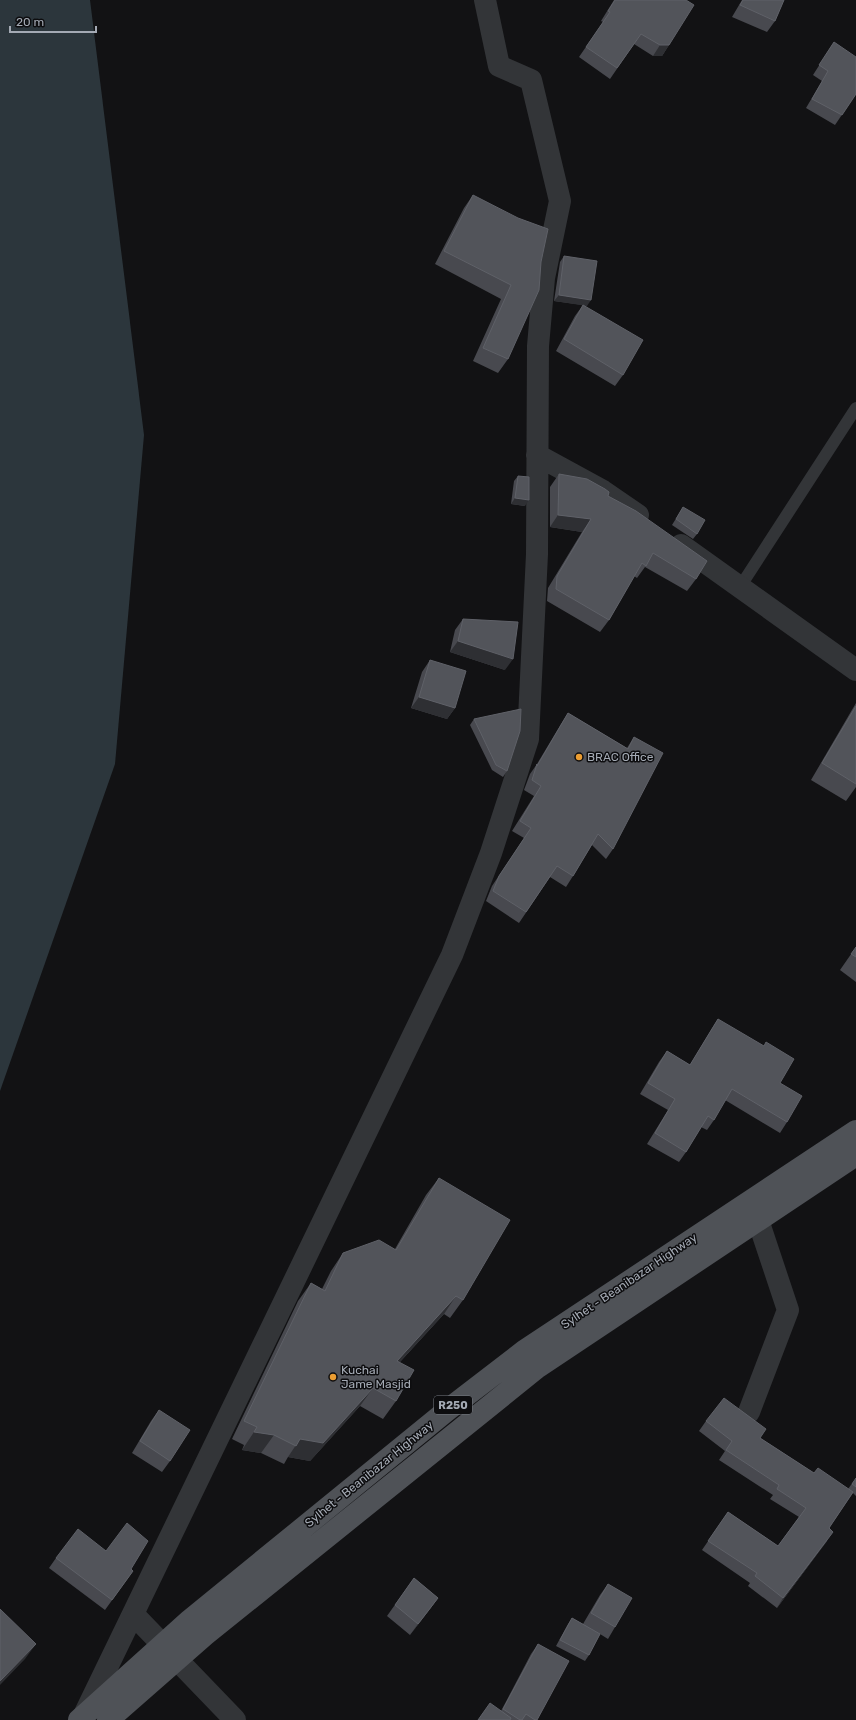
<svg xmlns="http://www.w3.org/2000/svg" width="856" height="1720" font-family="Rubik,sans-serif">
  <rect width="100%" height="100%" fill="#121214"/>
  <path fill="#2c363c" d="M 0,0 L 90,0 L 144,435 L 115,764 L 0,1091 Z"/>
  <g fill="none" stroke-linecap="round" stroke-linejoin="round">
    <path stroke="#333538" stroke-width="12" d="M 740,587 L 856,408"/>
    <path stroke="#333538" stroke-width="22" d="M 537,455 L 603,491 L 638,515
      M 681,545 L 856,670
      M 749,1412 L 788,1310 L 758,1220
      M 133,1614 L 235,1720
      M 84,1715 L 452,955 L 491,853 L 528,739 L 537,554 L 538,346 L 544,278 L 560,201 L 531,80 L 499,66 L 485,0"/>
    <path stroke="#4f5257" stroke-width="22" d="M 79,1720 L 190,1620 L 450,1408 L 524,1351 L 856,1131
      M 108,1720 L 205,1635 L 538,1367 L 856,1155"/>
  </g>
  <path fill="#48494f" d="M 614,0 L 686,0 L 669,45 L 662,56 L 653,56 L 634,44 L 610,79 L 579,57 L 603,22 L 601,21 Z
    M 742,0 L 784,0 L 775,21 L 767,32 L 732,17 Z
    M 834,42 L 856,94 L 835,125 L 806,108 L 822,81 L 813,75 Z
    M 473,195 L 541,262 L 508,359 L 498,373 L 473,361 L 501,299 L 435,264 L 464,208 Z
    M 564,256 L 587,306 L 584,305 L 623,375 L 615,386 L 556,351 L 575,316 L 583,305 L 554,301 L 560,262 Z
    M 559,474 L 608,496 L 696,579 L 687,591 L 645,567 L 637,578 L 634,576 L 609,620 L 600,632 L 547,601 L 548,588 L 582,532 L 550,527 L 550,487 Z
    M 518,476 L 525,506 L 511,504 L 514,481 Z
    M 683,507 L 697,534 L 693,539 L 672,525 Z
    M 463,619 L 505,670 L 450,652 L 455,630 Z
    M 430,660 L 455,708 L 447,719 L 411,708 L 422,672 Z
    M 856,703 L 856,787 L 846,801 L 811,780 Z
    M 568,713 L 627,748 L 634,737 L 613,849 L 606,859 L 592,845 L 573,876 L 566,887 L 550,877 L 519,923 L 486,901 L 492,886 L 524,838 L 512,831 L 534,796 L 524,790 L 530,774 L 537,764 L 561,724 Z
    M 474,719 L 507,771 L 503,777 L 492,770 L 470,725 Z
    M 856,947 L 856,982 L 840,970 Z
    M 718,1019 L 780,1083 L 787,1122 L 780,1133 L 725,1100 L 714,1120 L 707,1130 L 701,1127 L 686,1152 L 679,1162 L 647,1144 L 668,1110 L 640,1094 L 659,1062 L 667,1051 L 690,1065 L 711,1030 Z
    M 439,1178 L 463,1300 L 450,1318 L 444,1314 L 400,1362 L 396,1401 L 383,1419 L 360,1406 L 310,1461 L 288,1457 L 284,1464 L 261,1453 L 242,1450 L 244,1445 L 232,1439 L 298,1301 L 311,1283 L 322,1289 L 331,1271 L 343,1253 L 395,1249 L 426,1195 Z
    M 159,1410 L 170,1461 L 162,1472 L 132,1453 L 151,1421 Z
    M 706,1421 L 760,1438 L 814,1473 L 848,1489 L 856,1478 L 856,1496 L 853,1493 L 829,1528 L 827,1541 L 777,1608 L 748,1586 L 750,1583 L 702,1550 L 728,1512 L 778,1546 L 799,1517 L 770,1499 L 773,1495 L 719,1460 L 725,1451 L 699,1431 Z
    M 56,1558 L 131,1569 L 133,1571 L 105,1610 L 49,1568 Z
    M 414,1578 L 438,1598 L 430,1609 L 410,1635 L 387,1616 Z
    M 608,1584 L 615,1627 L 608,1639 L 600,1634 L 589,1655 L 585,1661 L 556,1646 L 568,1624 L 572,1618 L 583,1624 L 600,1595 Z
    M 538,1644 L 537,1720 L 478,1720 L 501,1711 L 531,1654 Z"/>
  <path fill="#2e2f33" d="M 660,45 L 669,45 L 662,56 L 653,56 Z
    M 559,295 L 591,300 L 587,306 L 554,301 Z
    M 515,498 L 529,500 L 525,506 L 511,504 Z
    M 558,515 L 591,519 L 582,532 L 550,527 Z
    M 458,641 L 513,659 L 505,670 L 450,652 Z
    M 419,697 L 455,708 L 447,719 L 411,708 Z
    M 456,1296 L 444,1314 L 385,1378 L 397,1361 Z
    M 373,1388 L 360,1406 L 310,1461 L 288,1457 L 300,1439 Z
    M 254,1432 L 274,1435 L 261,1453 L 242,1450 Z
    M 833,1532 L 827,1541 L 777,1608 L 783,1598 Z
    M 438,1598 L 430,1609 L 410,1635 L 418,1624 Z
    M 36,1644 L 25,1659 L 0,1685 L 0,1681 Z"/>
  <path fill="#52545a" stroke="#5f6168" d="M 615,0 L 686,0 L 694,5 L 669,45 L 660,45 L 641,34 L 617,68 L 586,47 L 610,12 L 608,11 Z
    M 743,0 L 784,0 L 775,21 L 740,5 Z
    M 834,42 L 856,57 L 856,94 L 842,115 L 812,99 L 828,71 L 819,65 Z
    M 473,195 L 518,218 L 548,229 L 541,262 L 539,290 L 508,359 L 483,348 L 511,285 L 444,251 Z
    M 564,256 L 597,261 L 591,300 L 559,295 Z
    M 583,305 L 643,340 L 623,375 L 564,339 Z
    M 559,474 L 587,479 L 605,489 L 609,492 L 608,496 L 636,511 L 707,561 L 696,579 L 653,553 L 646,566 L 642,563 L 609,620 L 556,589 L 557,576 L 591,519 L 558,515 Z
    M 518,476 L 529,477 L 529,500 L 515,498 Z
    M 683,507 L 705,520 L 697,534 L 676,519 Z
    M 463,619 L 518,622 L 513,659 L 458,641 Z
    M 430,660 L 466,671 L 455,708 L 419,697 Z
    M 856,706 L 856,784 L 822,763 Z
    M 521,709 L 520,731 L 507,771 L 496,765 L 474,719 Z
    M 568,713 L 628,749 L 634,737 L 663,753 L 613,849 L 598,834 L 573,876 L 557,866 L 526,912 L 493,891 L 499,876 L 531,828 L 520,821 L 541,786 L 532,780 L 537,764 L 537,766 Z
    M 856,947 L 856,957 L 851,954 Z
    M 718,1019 L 764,1046 L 766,1042 L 794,1059 L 780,1083 L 802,1096 L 787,1122 L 732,1089 L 714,1120 L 708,1116 L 686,1152 L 655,1133 L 675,1099 L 648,1083 L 667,1051 L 690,1065 Z
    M 439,1178 L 510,1220 L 463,1300 L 456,1296 L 397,1361 L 414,1370 L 396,1401 L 373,1388 L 323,1443 L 300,1439 L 296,1446 L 274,1435 L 254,1432 L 257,1427 L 244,1421 L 311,1283 L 325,1291 L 343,1253 L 379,1240 L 396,1250 Z
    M 724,1398 L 766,1429 L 760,1438 L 814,1473 L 818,1468 L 853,1492 L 829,1528 L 833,1532 L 783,1598 L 755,1576 L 757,1573 L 708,1541 L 728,1512 L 778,1546 L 806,1508 L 777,1489 L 779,1485 L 726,1450 L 732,1441 L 706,1421 Z
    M 159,1410 L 190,1430 L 170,1461 L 140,1441 Z
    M 856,1478 L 856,1487 L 852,1484 Z
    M 127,1523 L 148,1541 L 131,1569 L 133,1571 L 112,1600 L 56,1558 L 78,1529 L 106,1551 Z
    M 414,1578 L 438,1598 L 418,1624 L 395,1605 Z
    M 608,1584 L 632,1598 L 615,1627 L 591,1613 Z
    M 0,1609 L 36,1644 L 0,1681 Z
    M 572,1618 L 600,1634 L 589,1655 L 560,1640 Z
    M 538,1644 L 569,1661 L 537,1720 L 535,1720 L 526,1714 L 522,1720 L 520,1720 L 503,1709 Z
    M 490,1703 L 511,1718 L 510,1720 L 478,1720 Z"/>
  <g fill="#eb9d32" stroke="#0d0d0f" stroke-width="1.5">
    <circle cx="579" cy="757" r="4"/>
    <circle cx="333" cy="1377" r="4"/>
  </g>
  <g text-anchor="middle" stroke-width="3" stroke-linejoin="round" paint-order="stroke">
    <rect fill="#0d0d0f" stroke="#777b82" stroke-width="1" x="434" y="1396" width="38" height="18" rx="3"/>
    <g font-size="11" font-weight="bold" fill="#a4aab4">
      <text x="453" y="1409">R250</text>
    </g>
    <g font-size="12" fill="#a4aab4" stroke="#0d0d0f" text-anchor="start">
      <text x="587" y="761">BRAC Office</text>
      <text x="341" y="1374">Kuchai<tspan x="341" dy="14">Jame Masjid</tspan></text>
    </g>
    <g font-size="12" fill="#a4aab4" stroke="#0d0d0f">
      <text transform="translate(629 1281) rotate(-34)" y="4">Sylhet - Beanibazar Highway</text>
      <text transform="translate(369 1474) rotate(-39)" y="4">Sylhet - Beanibazar Highway</text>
    </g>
  </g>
  <path d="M10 26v6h86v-6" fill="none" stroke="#a4aab4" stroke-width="2"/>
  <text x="16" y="26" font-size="12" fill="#a4aab4" stroke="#0d0d0f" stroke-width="3" paint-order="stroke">20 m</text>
</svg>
